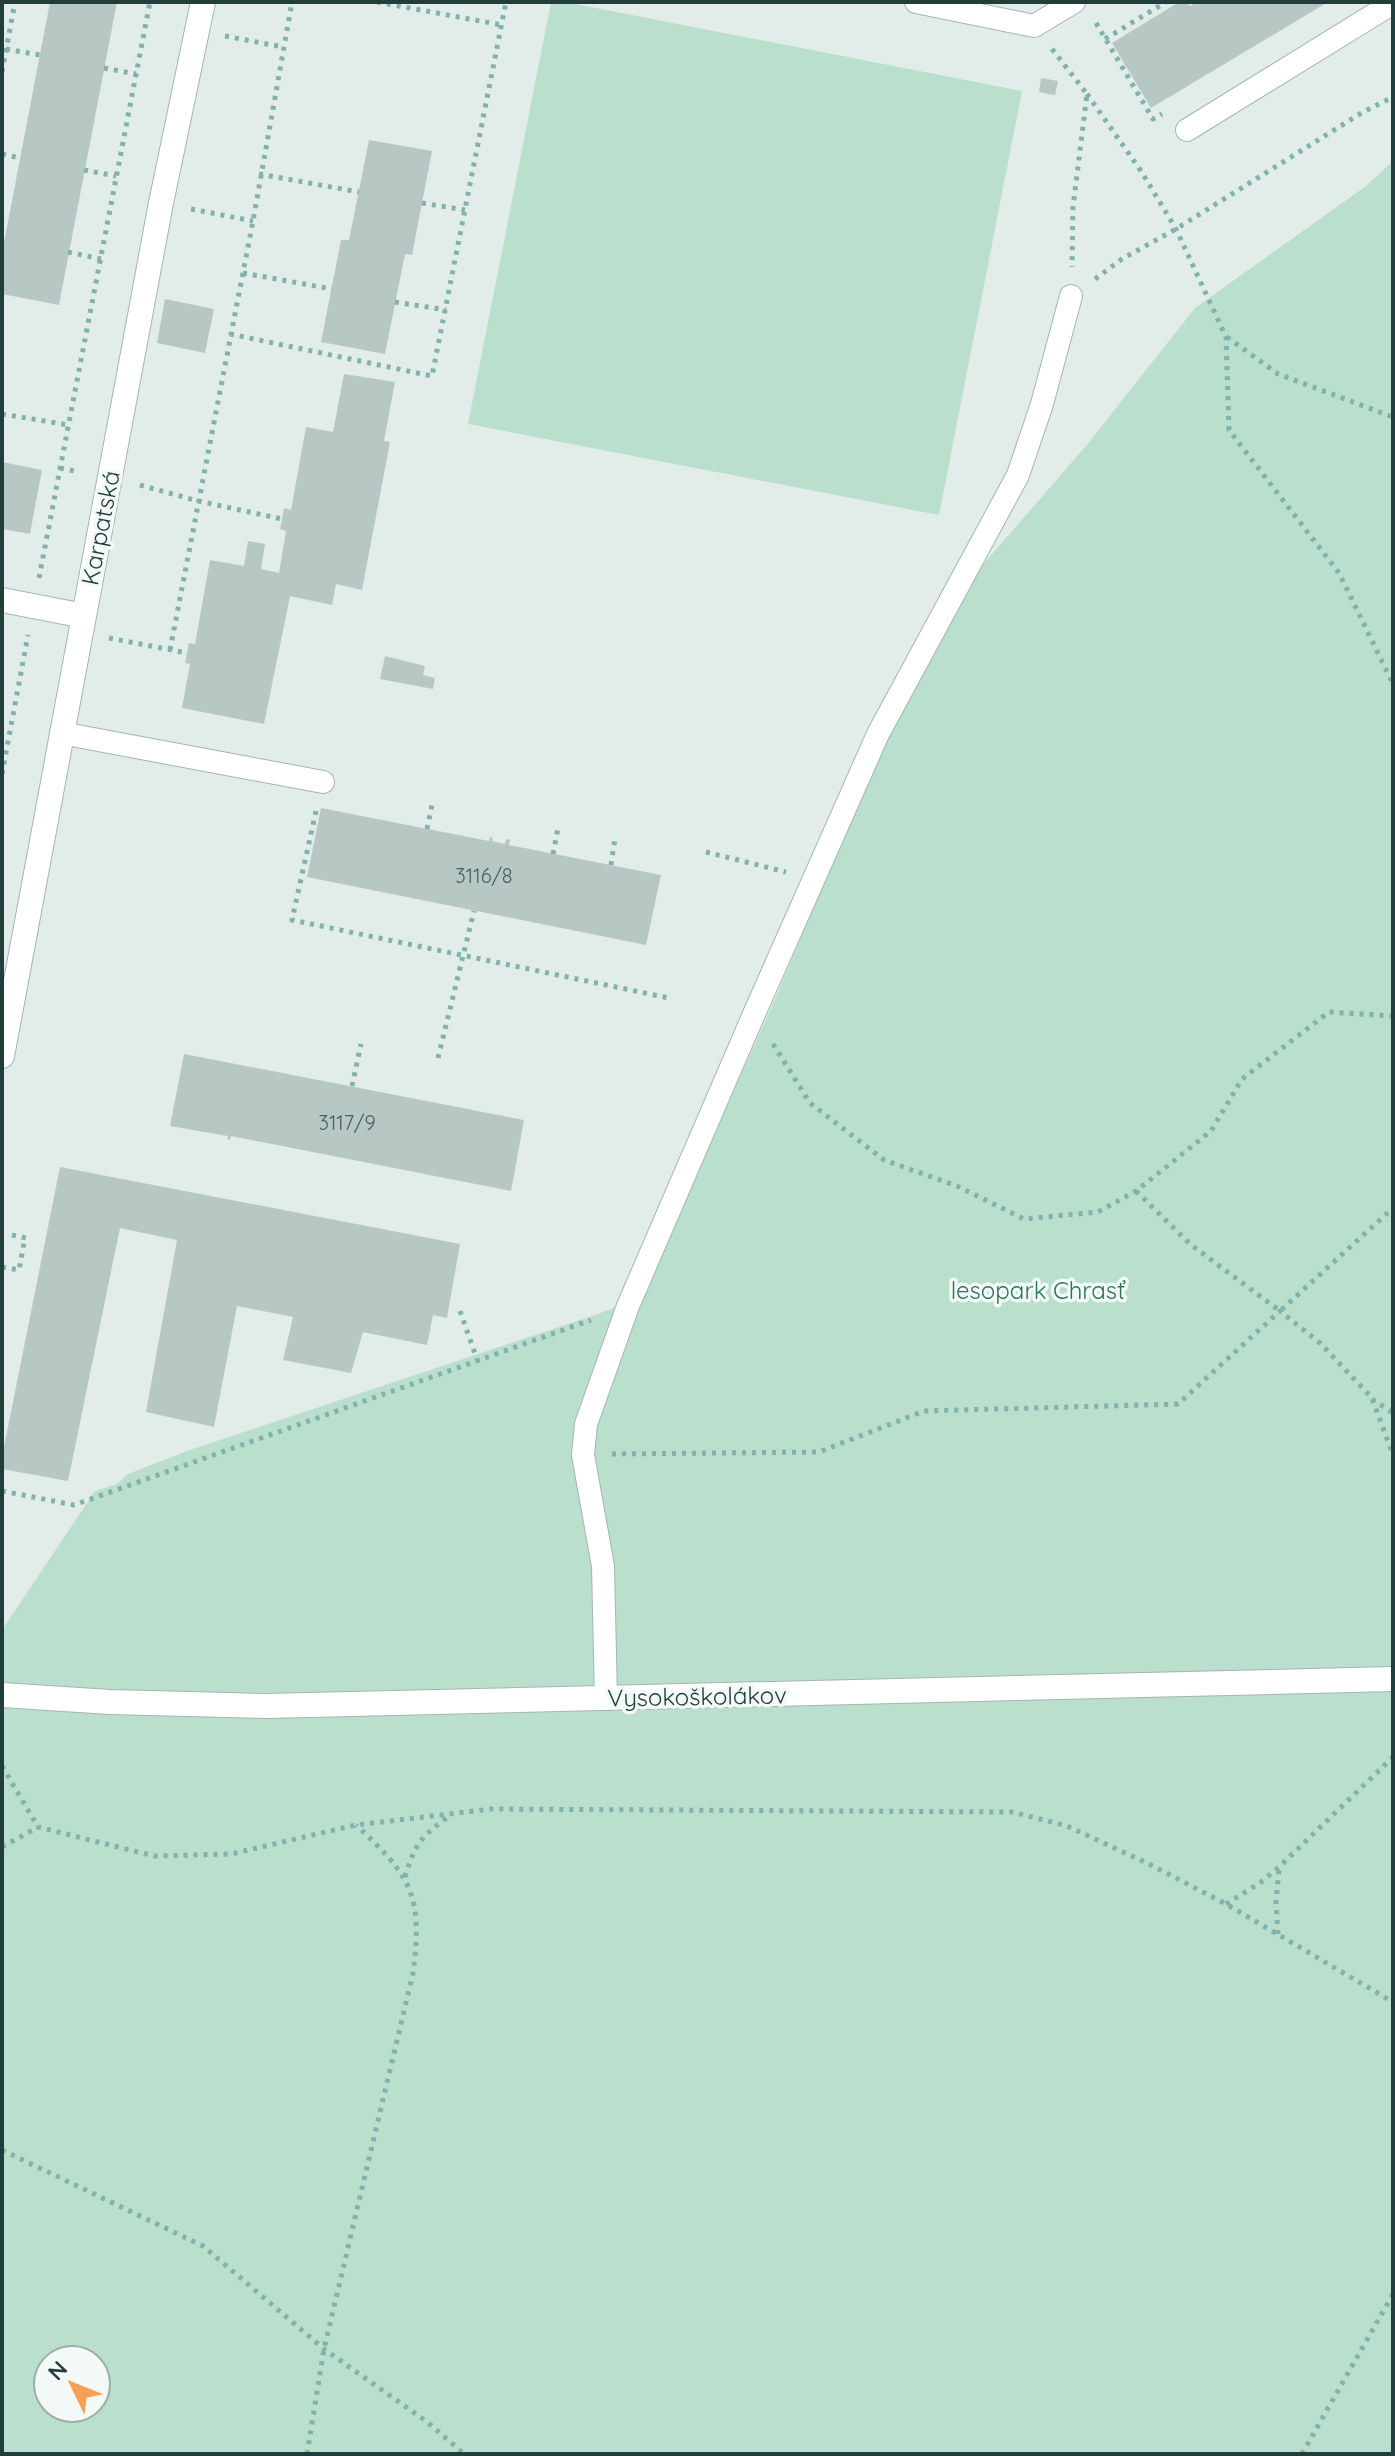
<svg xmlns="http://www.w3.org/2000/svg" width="1395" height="2456" font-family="Quicksand,sans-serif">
  <rect width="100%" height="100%" fill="#e2edea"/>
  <path fill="#badfcc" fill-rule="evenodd" d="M 551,2 L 565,2 L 1022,91 L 939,515 L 468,424 Z
    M 1393,161 L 1393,2454 L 2,2454 L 2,1630 L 95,1491 L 117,1484 L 128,1474 L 187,1451 L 598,1314 L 636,1299 L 663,1250 L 779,990 L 932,623 L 1086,446 L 1195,308 L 1366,186 ZM 48,2360 L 96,2360 L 96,2408 L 48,2408 Z"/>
  <path fill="#b7c8c4" d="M 50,2 L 117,2 L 59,305 L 2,294 L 2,253 Z
    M 1179,2 L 1187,2 L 1190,6 L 1197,2 L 1328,2 L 1151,108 L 1112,43 Z
    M 1041,78 L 1058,81 L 1055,95 L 1039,92 Z
    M 369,140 L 432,151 L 412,255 L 405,254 L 385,354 L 321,342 L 341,240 L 349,240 Z
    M 165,299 L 214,309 L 205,353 L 157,343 Z
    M 344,374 L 395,382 L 384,441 L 390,442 L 362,590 L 336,584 L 332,605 L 290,596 L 264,724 L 182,708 L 190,664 L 185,663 L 189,643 L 195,644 L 210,560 L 244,566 L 248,541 L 265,544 L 261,569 L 279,573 L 286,531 L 280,529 L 282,519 L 284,508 L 291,510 L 306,427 L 333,432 Z
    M 2,462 L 42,470 L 30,534 L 2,529 Z
    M 385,656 L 425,666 L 423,675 L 435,678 L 433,689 L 380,679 Z
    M 321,808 L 489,841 L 490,837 L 493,838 L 492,841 L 505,844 L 506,839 L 510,840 L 509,845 L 661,875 L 646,945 L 307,877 Z
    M 184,1054 L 524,1120 L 511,1191 L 231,1136 L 230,1140 L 227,1139 L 228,1136 L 170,1126 Z
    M 60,1167 L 460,1244 L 447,1318 L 433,1315 L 427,1345 L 363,1332 L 351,1373 L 283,1360 L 293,1317 L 237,1306 L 214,1427 L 146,1412 L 177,1240 L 120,1228 L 68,1481 L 2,1469 L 2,1457 Z"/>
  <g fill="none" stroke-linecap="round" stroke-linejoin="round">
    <defs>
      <path id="service" d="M 916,2 L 1034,26 L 1074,2
        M 1187,130 L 1393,3
        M 61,733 L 323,782
        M 606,1699 L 603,1566 L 583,1455 L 586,1424 L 628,1306 L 754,1014 L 878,734 L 1018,475 L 1042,404 L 1071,296"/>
      <path id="minor" d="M 2,600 L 84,616
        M 2,1056 L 161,203 L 203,2
        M 2,1695 L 110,1702 L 267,1706 L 1393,1679"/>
    </defs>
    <use href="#service" stroke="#a4b5b3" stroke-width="24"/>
    <use href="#minor" stroke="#a4b5b3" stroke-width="26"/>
    <path stroke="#81b2ad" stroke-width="5" stroke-dasharray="4 6" stroke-linecap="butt" d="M 377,2 L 502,25
      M 1096,23 L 1153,119 L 1162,114
      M 225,36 L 283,47
      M 1105,39 L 1166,2
      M 6,49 L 40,55
      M 1052,49 L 1087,94 L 1073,207 L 1072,267
      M 104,68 L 136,74
      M 2,72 L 15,2
      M 1087,94 L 1141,171 L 1176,229 L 1226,337 L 1229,430 L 1339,573 L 1393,684
      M 2,154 L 20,158
      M 84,170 L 116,176
      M 259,174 L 359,192
      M 422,203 L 465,210
      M 191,209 L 253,221
      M 2,240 L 4,240
      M 68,252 L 101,259
      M 243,273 L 332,289
      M 1095,279 L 1122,259 L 1176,229 L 1363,112 L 1393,97
      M 395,302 L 446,310
      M 230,334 L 432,376 L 506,2
      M 1227,337 L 1278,374 L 1393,417
      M 2,414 L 69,425
      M 60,468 L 79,472
      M 140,485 L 198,501 L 282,519
      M 39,578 L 150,2
      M 109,638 L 187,653
      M 170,650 L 253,221 L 292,2
      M 2,774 L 28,635
      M 316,811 L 292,920 L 669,998
      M 427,829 L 432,805
      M 706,852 L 786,872
      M 553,854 L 558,828
      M 611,865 L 615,838
      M 773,1044 L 810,1103 L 884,1160 L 957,1186 L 1024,1219 L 1098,1212 L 1136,1191 L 1211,1131 L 1242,1079 L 1329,1012 L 1393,1016
      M 438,1058 L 474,911
      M 352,1086 L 361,1044
      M 1136,1191 L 1190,1244 L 1280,1311 L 1393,1208
      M 12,1235 L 31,1239
      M 2,1267 L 19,1270 L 25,1238
      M 460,1311 L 478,1362
      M 1372,1399 L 1393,1413
      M 612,1454 L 819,1452 L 924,1411 L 1178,1404 L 1280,1311 L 1320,1343 L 1372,1398 L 1393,1455
      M 2,1491 L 74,1505 L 591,1320
      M 2,1766 L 38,1827 L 154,1856 L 231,1854 L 356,1825 L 491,1809 L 1013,1812 L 1067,1826 L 1149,1864 L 1226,1904 L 1393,2002
      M 2,1847 L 38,1827
      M 405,1877 C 416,1841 422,1836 452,1814
      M 1226,1904 L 1260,1883 L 1279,1867 L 1393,1757
      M 1278,1934 L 1276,1903 L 1279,1868
      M 2,2150 L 203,2246 L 324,2349 L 426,2421 L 464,2454
      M 307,2454 L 324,2349 L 413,1973 C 423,1896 412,1877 356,1825
      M 1302,2454 L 1393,2294"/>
    <use href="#service" stroke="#fff" stroke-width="22"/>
    <use href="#minor" stroke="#fff" stroke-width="24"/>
  </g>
  <g text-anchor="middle" stroke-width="7" stroke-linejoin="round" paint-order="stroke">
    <g font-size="20" fill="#46605f">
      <text x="484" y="883">3116/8</text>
      <text x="347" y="1130">3117/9</text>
    </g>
    <g font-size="24" fill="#213e3d" stroke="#f2f9f7">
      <text transform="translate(101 528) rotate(-79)" y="8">Karpatská</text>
      <text transform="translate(697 1697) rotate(-1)" y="8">Vysokoškolákov</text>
    </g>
    <g font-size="24" fill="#297758" stroke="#f2f9f7">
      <text x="1038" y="1299">lesopark Chrasť</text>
    </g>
  </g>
  <rect width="1395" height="2456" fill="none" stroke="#213e3d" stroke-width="8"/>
  <g transform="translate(72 2384) rotate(313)"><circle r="38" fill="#f2f9f7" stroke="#9eaead" stroke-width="2"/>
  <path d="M0-6L14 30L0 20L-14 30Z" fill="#f7a055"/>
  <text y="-12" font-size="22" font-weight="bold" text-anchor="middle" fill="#213e3d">N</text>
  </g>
</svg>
